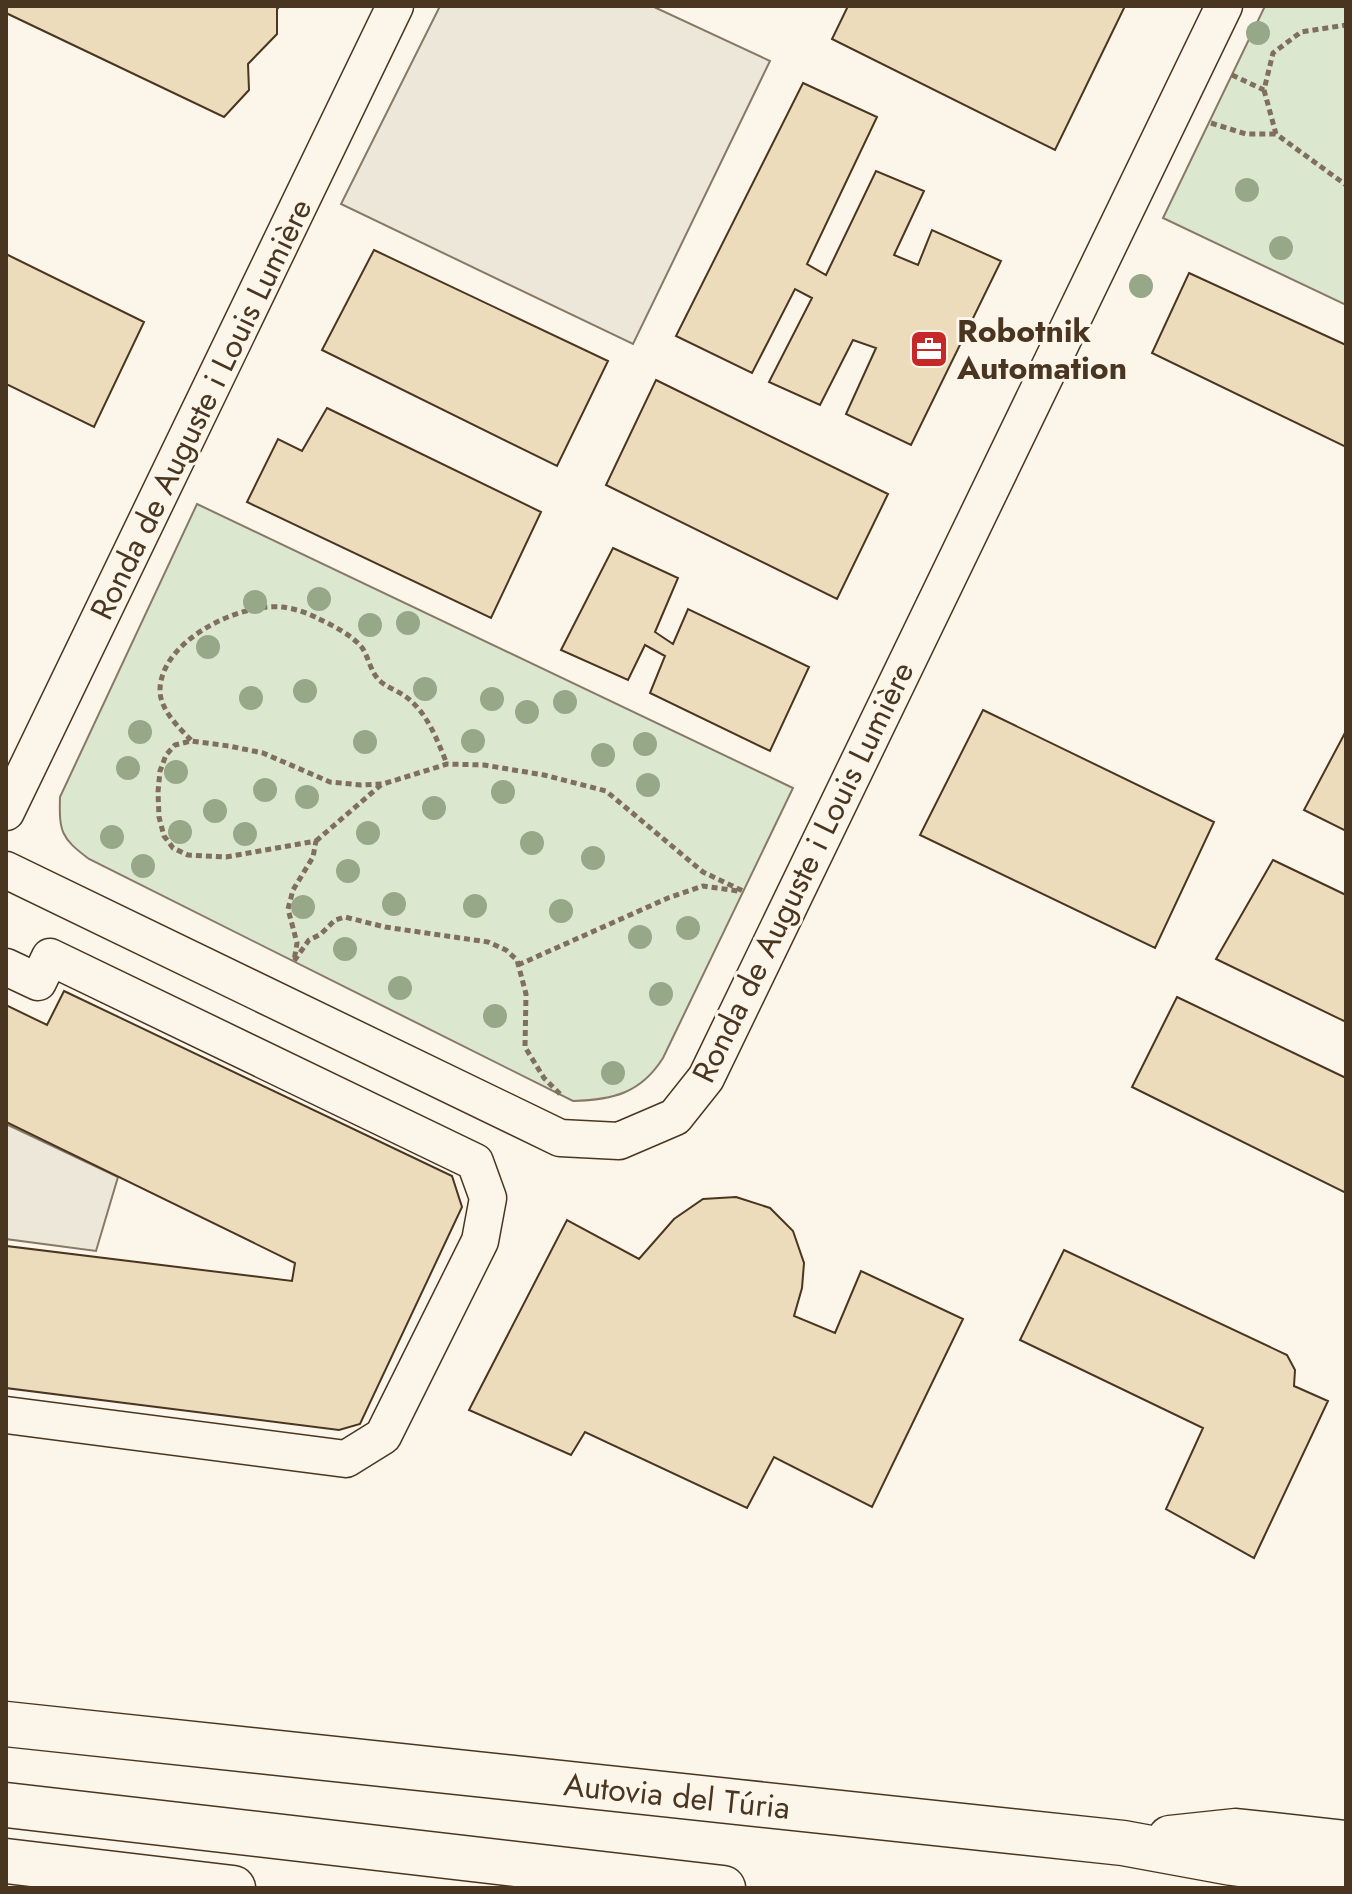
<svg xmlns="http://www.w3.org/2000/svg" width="1352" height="1894" font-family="Jost,sans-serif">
  <rect width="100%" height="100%" fill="#fbf6e9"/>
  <path fill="#dce7d0" stroke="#887966" stroke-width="2" d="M 1265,6 L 1346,6 L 1346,305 L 1163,218 Z
    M 197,504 L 793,788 L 663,1058 C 641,1093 613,1100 573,1101 L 89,859 C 61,838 59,832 60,797 Z"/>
  <path fill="#ede7d9" stroke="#887966" stroke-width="2" d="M 440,6 L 652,6 L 770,61 L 633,344 L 341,204 Z
    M 6,1124 L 118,1177 L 96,1251 L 6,1239 Z"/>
  <path fill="#ecdcbc" stroke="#4a3520" stroke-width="2" d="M 6,6 L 280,6 L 277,9 L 277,34 L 248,64 L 249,90 L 224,117 L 6,13 Z
    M 848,6 L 1125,6 L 1055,150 L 832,39 Z
    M 803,83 L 877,117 L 807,264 L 826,275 L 876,171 L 924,191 L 894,255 L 918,265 L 932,230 L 1001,261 L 911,445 L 846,414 L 876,348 L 853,340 L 820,405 L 769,382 L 812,298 L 795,289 L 752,373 L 676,336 Z
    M 374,250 L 608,361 L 557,466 L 322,350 Z
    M 6,254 L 144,322 L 94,427 L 6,384 Z
    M 1189,273 L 1346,345 L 1346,447 L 1152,353 Z
    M 656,380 L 888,494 L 837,599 L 606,485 Z
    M 327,408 L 541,512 L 491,618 L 247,502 L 278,439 L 302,451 Z
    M 613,548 L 678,578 L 655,632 L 673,644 L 688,609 L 809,667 L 770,751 L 650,693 L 665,656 L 645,645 L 628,680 L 561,650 Z
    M 983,710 L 1214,822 L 1155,948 L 920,835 Z
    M 1346,731 L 1346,831 L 1304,810 Z
    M 1273,860 L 1346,895 L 1346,1022 L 1216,959 Z
    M 64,991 L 452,1176 L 462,1207 L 360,1424 L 339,1430 L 6,1388 L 6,1246 L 292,1281 L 295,1263 L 6,1122 L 6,1005 L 47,1025 Z
    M 1177,997 L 1346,1078 L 1346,1193 L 1132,1087 Z
    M 736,1197 L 770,1208 L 793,1231 L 804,1263 L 802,1288 L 794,1316 L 835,1333 L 861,1271 L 963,1319 L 872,1507 L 774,1457 L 747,1508 L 585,1432 L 571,1455 L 469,1410 L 567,1220 L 639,1259 L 674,1219 L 703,1199 Z
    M 1064,1250 L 1287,1355 L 1295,1370 L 1294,1386 L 1328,1401 L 1254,1558 L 1166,1509 L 1203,1428 L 1020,1340 Z"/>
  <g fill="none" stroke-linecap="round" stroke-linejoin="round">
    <defs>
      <path id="minor" d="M 6,812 L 395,6
        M 6,870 L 560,1138 L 619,1141 L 675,1117 L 706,1078 L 1224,6
        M 6,967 L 38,982 L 50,957 L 475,1162 L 488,1198 L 480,1241 L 383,1436 L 346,1459 L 6,1415"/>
      <path id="highway" d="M 6,1724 L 1123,1843 L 1232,1863 L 1346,1878
        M 6,1805 L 723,1888
        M 1170,1838 L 1236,1831 L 1346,1843
        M 6,1861 L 233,1888"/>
    </defs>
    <use href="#minor" stroke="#4a3520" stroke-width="39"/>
    <use href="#highway" stroke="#4a3520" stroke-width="47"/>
    <path stroke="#7f6f5c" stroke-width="5" stroke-dasharray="6 4" stroke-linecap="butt" d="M 1232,75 L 1264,90 L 1273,53 L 1301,32 L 1346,25
      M 1264,90 L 1276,134 L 1346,185
      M 1211,123 L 1246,134 L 1276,134
      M 191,740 C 178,727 159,708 160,689 C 162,640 239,603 282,607 C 293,608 308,613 317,618 C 332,625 354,636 363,649 C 369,659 371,673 380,681 C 389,689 402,692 411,701 C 429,717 438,742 447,764
      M 316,841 L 382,784
      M 518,965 L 668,898 L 703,886 L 738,891
      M 560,1094 L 544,1078 L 525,1047 L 526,994 L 517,960 L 506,950 L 488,942 L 385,927 L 345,917 L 335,920 L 321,934 L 309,940 L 294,961 L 297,943 L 288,909 L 293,890 L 313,857 L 316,841 L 226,857 L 188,855 L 173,848 L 164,836 L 159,817 L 158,792 L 160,771 L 166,755 L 175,745 L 191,741 L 229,746 L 263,753 L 330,782 L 361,785 L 383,784 L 447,764 L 484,765 L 544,775 L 606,791 L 703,872 L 743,891"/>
    <use href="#minor" stroke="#fbf6e9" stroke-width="36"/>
    <use href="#highway" stroke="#fbf6e9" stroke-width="44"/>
  </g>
  <g fill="#96a887">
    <circle cx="1258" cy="33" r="12"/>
    <circle cx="1247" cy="190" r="12"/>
    <circle cx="1281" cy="248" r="12"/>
    <circle cx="1141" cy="286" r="12"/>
    <circle cx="319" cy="599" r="12"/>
    <circle cx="255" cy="602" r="12"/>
    <circle cx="408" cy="623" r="12"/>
    <circle cx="370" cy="625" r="12"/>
    <circle cx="208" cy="647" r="12"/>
    <circle cx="425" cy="689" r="12"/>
    <circle cx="305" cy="691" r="12"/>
    <circle cx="251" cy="698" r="12"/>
    <circle cx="492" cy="699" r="12"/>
    <circle cx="565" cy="702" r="12"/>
    <circle cx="527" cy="712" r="12"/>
    <circle cx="140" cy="732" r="12"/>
    <circle cx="473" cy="741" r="12"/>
    <circle cx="365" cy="742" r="12"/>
    <circle cx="645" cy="744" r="12"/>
    <circle cx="603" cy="755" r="12"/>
    <circle cx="128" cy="768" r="12"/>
    <circle cx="176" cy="772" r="12"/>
    <circle cx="648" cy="785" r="12"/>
    <circle cx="265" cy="790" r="12"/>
    <circle cx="503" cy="792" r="12"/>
    <circle cx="307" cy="797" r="12"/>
    <circle cx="434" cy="808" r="12"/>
    <circle cx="215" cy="811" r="12"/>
    <circle cx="180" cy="832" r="12"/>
    <circle cx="368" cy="833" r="12"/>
    <circle cx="245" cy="834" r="12"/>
    <circle cx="112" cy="837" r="12"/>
    <circle cx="532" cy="843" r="12"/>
    <circle cx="593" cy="858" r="12"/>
    <circle cx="143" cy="866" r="12"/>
    <circle cx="348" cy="871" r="12"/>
    <circle cx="394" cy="904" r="12"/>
    <circle cx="475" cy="906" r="12"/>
    <circle cx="303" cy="907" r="12"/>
    <circle cx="561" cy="911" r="12"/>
    <circle cx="688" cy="928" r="12"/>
    <circle cx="640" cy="937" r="12"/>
    <circle cx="345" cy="949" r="12"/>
    <circle cx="400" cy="988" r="12"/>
    <circle cx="661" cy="994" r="12"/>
    <circle cx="495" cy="1016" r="12"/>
    <circle cx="613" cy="1073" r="12"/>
  </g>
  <defs>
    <symbol id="office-square" viewBox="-11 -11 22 22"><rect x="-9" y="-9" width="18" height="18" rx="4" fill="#c62828" stroke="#fbf6e9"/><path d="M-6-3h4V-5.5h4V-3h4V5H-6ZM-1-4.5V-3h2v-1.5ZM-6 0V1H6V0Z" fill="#fff"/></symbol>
  </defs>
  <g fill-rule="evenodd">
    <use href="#office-square" x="907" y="327" width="44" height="44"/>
  </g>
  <g text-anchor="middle" stroke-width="6" stroke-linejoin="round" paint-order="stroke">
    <g font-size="32" font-weight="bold" fill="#4a3520" stroke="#fbf6e9" text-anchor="start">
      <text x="957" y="342">Robotnik<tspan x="957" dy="37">Automation</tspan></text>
    </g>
    <g font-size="32" fill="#4a3520" stroke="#fbf6e9">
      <text transform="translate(201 409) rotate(-64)" y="11">Ronda de Auguste i Louis Lumière</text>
      <text transform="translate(803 872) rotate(-64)" y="11">Ronda de Auguste i Louis Lumière</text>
      <text transform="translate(677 1796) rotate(6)" y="11">Autovia del Túria</text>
    </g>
  </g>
  <rect width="1352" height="1894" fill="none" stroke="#4a3520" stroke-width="16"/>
</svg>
